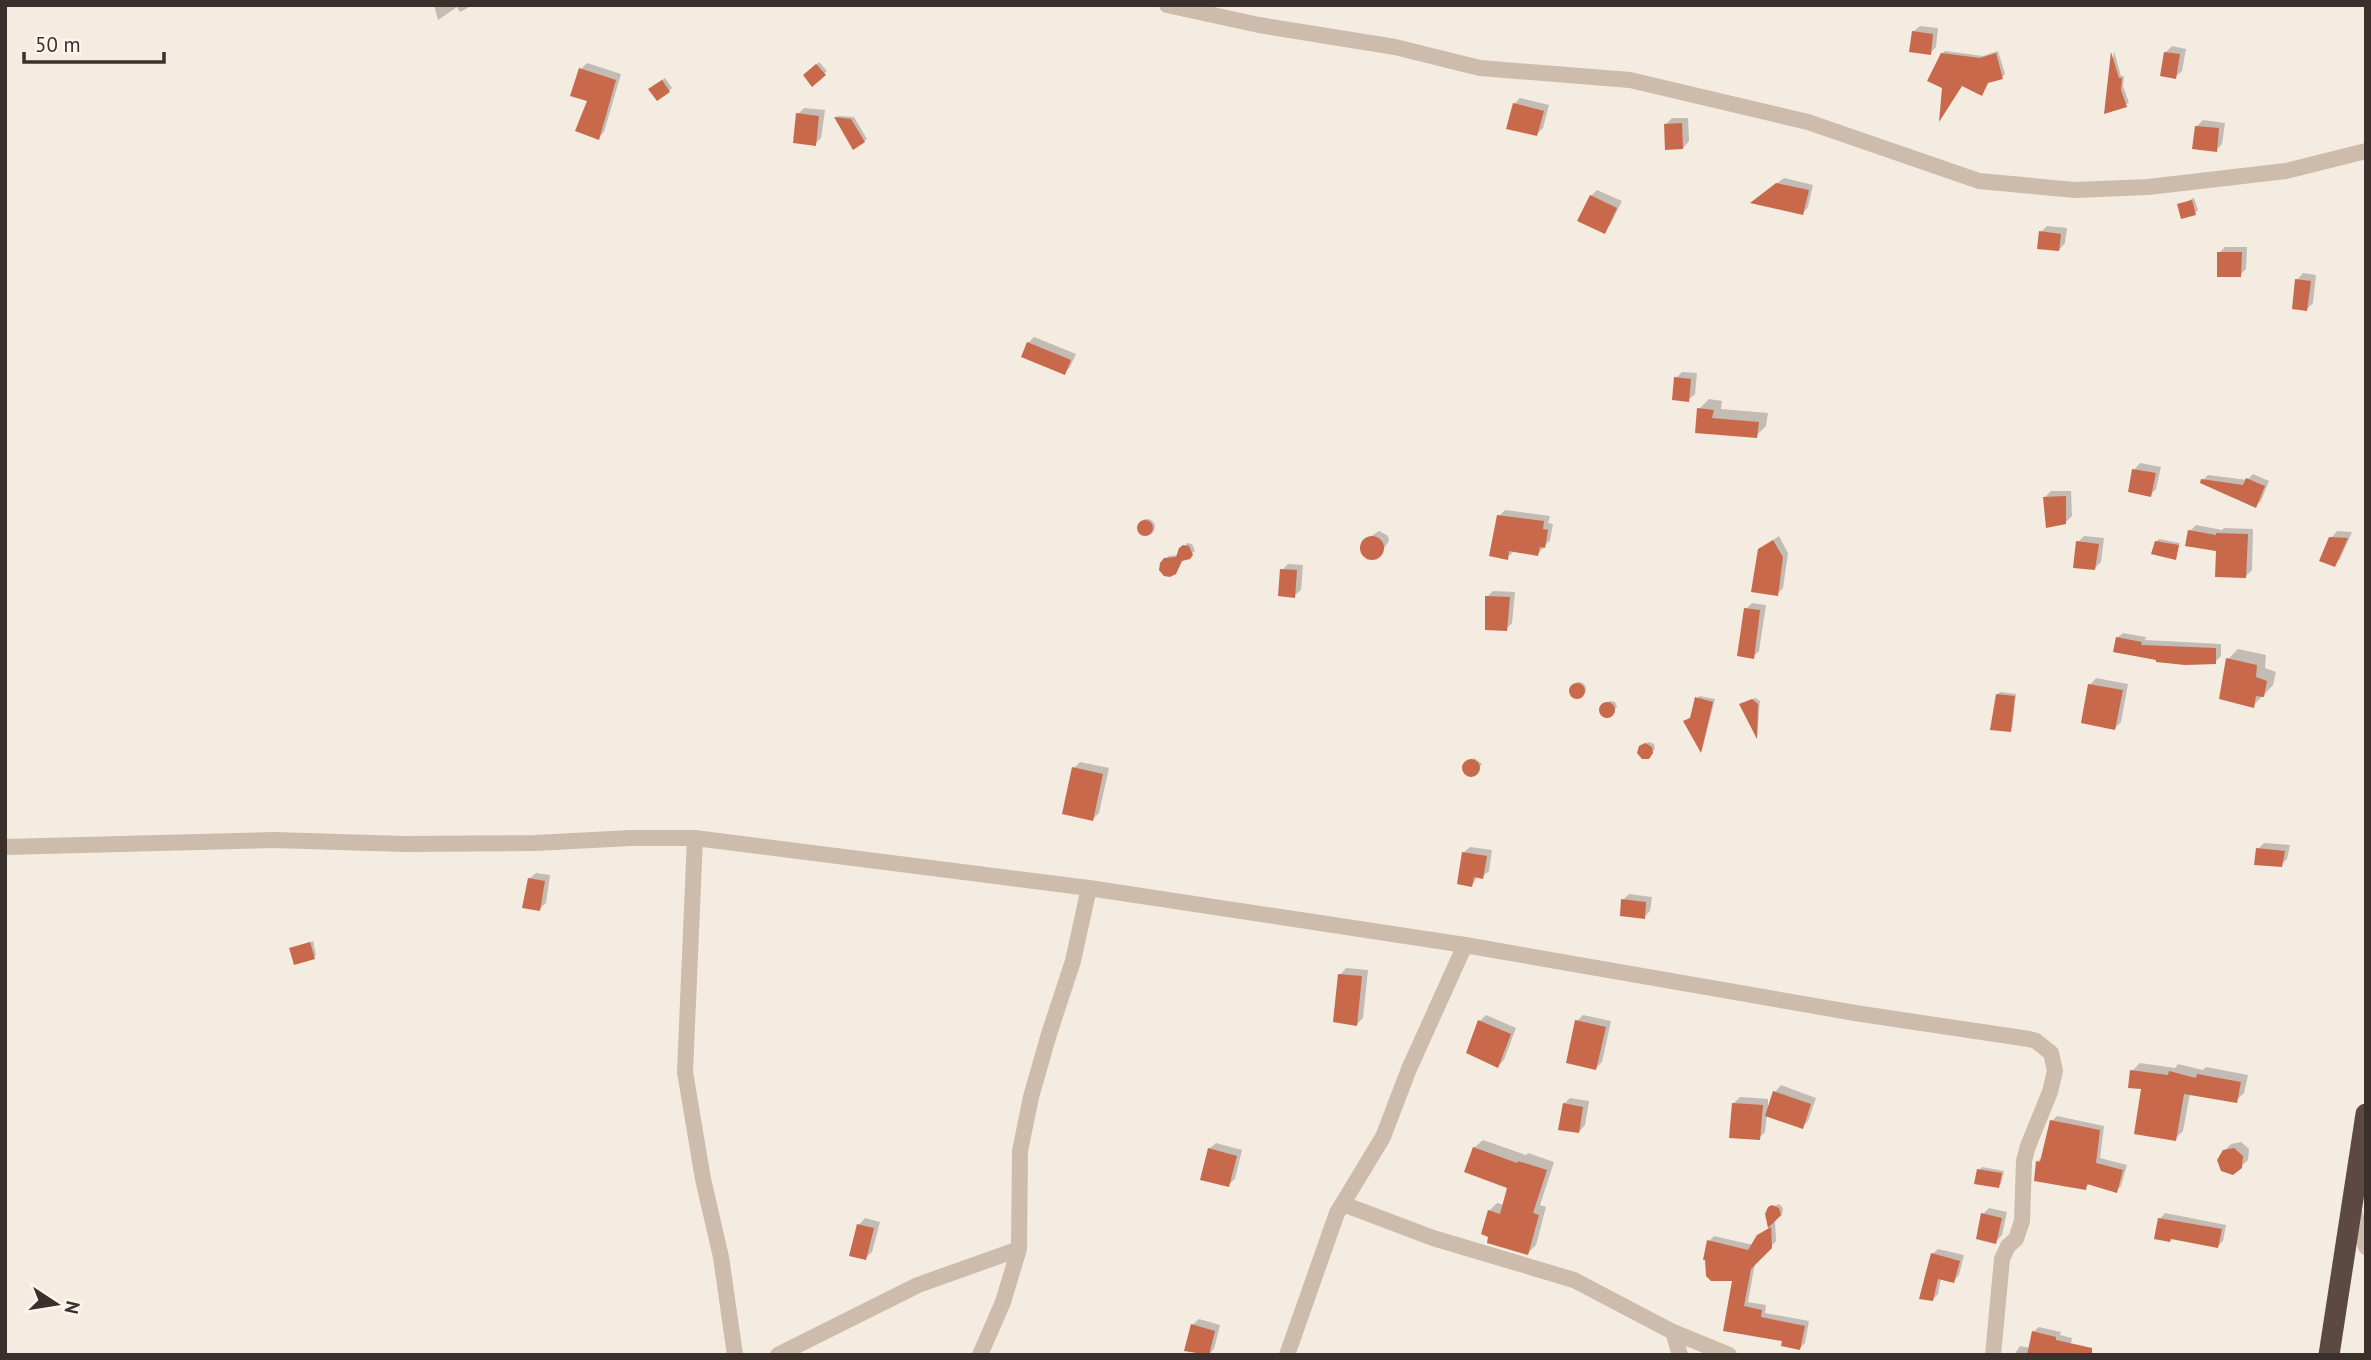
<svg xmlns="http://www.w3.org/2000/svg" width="2371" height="1360" font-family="'PT Sans',sans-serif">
  <rect width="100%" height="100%" fill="#f4ebe1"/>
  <path fill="#0003" d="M 434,5 L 473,5 L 460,12 L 457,7 L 438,20 Z
    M 1920,26 L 1938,28 L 1936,47 L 1930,53 L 1913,32 Z
    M 2172,46 L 2186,49 L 2182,71 L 2175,77 L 2166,52 Z
    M 1945,51 L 1983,56 L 1998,51 L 2005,74 L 2002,77 L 1962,85 L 1942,54 Z
    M 2114,51 L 2121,76 L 2124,76 L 2123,86 L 2129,103 L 2106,112 Z
    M 819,62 L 827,71 L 812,84 L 805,75 Z
    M 587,63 L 621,74 L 604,132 L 598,138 L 581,69 Z
    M 665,78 L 672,88 L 669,91 L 653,86 Z
    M 1520,98 L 1549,105 L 1543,128 L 1537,134 L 1514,104 Z
    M 804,108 L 825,110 L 821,138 L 815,144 L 798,114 Z
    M 838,116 L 854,117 L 867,139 L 864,141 L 836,118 Z
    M 1672,118 L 1688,118 L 1689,141 L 1683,148 L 1666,124 Z
    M 2203,120 L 2225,123 L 2222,144 L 2216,150 L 2197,126 Z
    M 1784,178 L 1813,185 L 1808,207 L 1803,213 L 1758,198 Z
    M 1597,190 L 1622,201 L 1610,225 L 1604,232 L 1591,196 Z
    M 2194,198 L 2198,210 L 2195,213 L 2179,205 Z
    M 2047,226 L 2067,228 L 2065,243 L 2059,250 L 2041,232 Z
    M 2225,247 L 2247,247 L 2246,269 L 2240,275 L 2219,253 Z
    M 2303,273 L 2316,275 L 2313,303 L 2307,309 L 2297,280 Z
    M 1034,337 L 1076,354 L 1070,367 L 1064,373 L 1028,343 Z
    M 1682,372 L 1697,373 L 1695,394 L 1688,400 L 1676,378 Z
    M 1709,399 L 1722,401 L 1721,409 L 1768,413 L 1766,426 L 1756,436 L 1697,432 L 1699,409 Z
    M 2140,463 L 2161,467 L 2156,489 L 2150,495 L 2134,470 Z
    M 2253,474 L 2269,481 L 2261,501 L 2255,506 L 2203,480 L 2208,475 L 2247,480 Z
    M 2051,491 L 2071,491 L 2072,516 L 2065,523 L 2045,497 Z
    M 1505,510 L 1550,516 L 1548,523 L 1553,524 L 1550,540 L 1538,554 L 1513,552 L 1507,558 L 1499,516 Z
    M1139 527a8 8 0 1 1 16 0a8 8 0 1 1-16 0Z
    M 2196,525 L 2222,530 L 2224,528 L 2253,529 L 2252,570 L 2246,576 L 2217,550 L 2190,531 Z
    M 1379,531 L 1388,536 L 1389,541 L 1383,550 L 1372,558 L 1363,553 L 1362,548 L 1367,539 Z
    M 2337,531 L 2352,532 L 2340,559 L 2334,565 L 2331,538 Z
    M 1779,536 L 1788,553 L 1783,588 L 1777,594 L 1760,549 Z
    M 2084,536 L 2104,538 L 2101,562 L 2095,568 L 2078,542 Z
    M 2159,539 L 2180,543 L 2175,558 L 2156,542 Z
    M 1187,543 L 1192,544 L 1195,551 L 1183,559 L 1175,573 L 1161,564 L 1169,556 L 1179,555 Z
    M 1288,564 L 1303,565 L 1301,590 L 1294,596 L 1282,570 Z
    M 1493,591 L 1515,592 L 1512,623 L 1506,629 L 1487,597 Z
    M 1752,603 L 1766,605 L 1759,651 L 1753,657 L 1746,609 Z
    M 2123,633 L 2146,637 L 2145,640 L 2221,644 L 2221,656 L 2215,662 L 2158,661 L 2117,638 Z
    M 2238,649 L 2266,655 L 2265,668 L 2276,672 L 2273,685 L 2253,706 L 2228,659 Z
    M 2096,678 L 2128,684 L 2121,722 L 2115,728 L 2090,685 Z
    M1572 689a7 7 0 1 1 14 0a7 7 0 1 1-14 0Z
    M 2000,692 L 2016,694 L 2012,728 L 2010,730 L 1998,694 Z
    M 1699,696 L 1715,699 L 1702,750 L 1688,719 L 1692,717 Z
    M 1755,698 L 1760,701 L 1757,736 L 1741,705 Z
    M 1610,701 L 1615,702 L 1617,707 L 1609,716 L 1603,715 L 1601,706 Z
    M 1649,742 L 1654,744 L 1655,749 L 1651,754 L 1644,744 Z
    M 1474,758 L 1482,764 L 1475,773 L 1467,774 L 1464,766 Z
    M 1080,762 L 1109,768 L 1099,813 L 1093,819 L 1074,768 Z
    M 2264,843 L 2290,845 L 2287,859 L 2281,865 L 2258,849 Z
    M 1470,847 L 1492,850 L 1489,871 L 1482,877 L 1478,876 L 1472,885 L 1463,853 Z
    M 536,873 L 550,875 L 546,903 L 539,909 L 529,879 Z
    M 1629,894 L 1652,897 L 1650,911 L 1644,917 L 1623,900 Z
    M 313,941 L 316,955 L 314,957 L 291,949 Z
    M 1346,968 L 1368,970 L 1363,1018 L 1357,1024 L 1340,975 Z
    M 1486,1015 L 1516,1028 L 1504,1060 L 1498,1066 L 1480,1021 Z
    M 1583,1015 L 1611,1021 L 1602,1062 L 1596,1068 L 1577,1021 Z
    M 2140,1063 L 2175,1068 L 2178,1064 L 2203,1070 L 2206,1067 L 2248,1075 L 2244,1093 L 2236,1101 L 2190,1093 L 2183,1131 L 2175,1139 L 2132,1071 Z
    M 1781,1085 L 1816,1098 L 1808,1121 L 1802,1127 L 1767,1114 L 1765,1132 L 1759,1138 L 1733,1104 L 1740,1097 L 1768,1099 L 1768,1112 L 1775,1092 Z
    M 1570,1098 L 1589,1101 L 1585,1125 L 1579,1132 L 1564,1104 Z
    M 2057,1116 L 2104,1126 L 2100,1158 L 2127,1165 L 2121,1186 L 2116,1191 L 2090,1183 L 2085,1189 L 2037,1162 L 2042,1157 L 2052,1121 Z
    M 1483,1140 L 1526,1155 L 1528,1153 L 1554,1162 L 1540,1205 L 1546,1207 L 1536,1245 L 1528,1253 L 1489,1211 L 1497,1203 L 1504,1205 L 1509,1186 L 1474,1148 Z
    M 2241,1142 L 2249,1149 L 2248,1160 L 2241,1166 L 2224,1151 L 2231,1144 Z
    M 1216,1143 L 1242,1150 L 1235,1179 L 1228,1185 L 1209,1149 Z
    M 1982,1167 L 2004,1171 L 2001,1184 L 1999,1186 L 1979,1170 Z
    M 1779,1204 L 1783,1208 L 1782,1215 L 1775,1221 L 1776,1241 L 1755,1263 L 1748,1302 L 1766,1305 L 1765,1313 L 1809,1321 L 1805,1343 L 1800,1348 L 1784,1339 L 1725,1329 L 1734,1279 L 1709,1241 L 1714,1236 L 1753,1245 L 1758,1237 L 1770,1227 L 1766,1214 L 1769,1208 Z
    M 1989,1208 L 2007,1212 L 2002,1235 L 1996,1242 L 1983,1214 Z
    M 2165,1213 L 2226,1225 L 2223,1241 L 2218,1246 L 2160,1219 Z
    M 865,1218 L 880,1222 L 872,1252 L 865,1258 L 859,1225 Z
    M 1938,1249 L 1964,1255 L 1959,1275 L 1954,1281 L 1941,1278 L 1938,1294 L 1933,1299 L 1932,1254 Z
    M 1199,1319 L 1220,1325 L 1214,1349 L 1208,1355 L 1186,1350 L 1192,1325 Z
    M 2039,1327 L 2061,1332 L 2060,1335 L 2072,1338 L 2069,1353 L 2014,1355 L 2020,1346 L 2030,1348 L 2033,1332 Z"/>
  <path fill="#c8694b" d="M 1912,31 L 1933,34 L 1931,55 L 1909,52 Z
    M 2111,52 L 2119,78 L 2122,78 L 2121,90 L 2127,107 L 2104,114 Z
    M 2164,52 L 2180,54 L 2176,79 L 2160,76 Z
    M 1941,53 L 1980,58 L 1996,53 L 2003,79 L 1988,83 L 1982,96 L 1962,86 L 1939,122 L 1942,88 L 1927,81 Z
    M 816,64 L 826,75 L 812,87 L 803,75 Z
    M 579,68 L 616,80 L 599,140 L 575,131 L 587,101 L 570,96 Z
    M 662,80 L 670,92 L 657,101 L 648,89 Z
    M 1513,103 L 1544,111 L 1537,136 L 1506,129 Z
    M 796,113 L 819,116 L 816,146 L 793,143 Z
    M 834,117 L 851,119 L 865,142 L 853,150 Z
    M 1682,123 L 1683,149 L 1665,150 L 1664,124 Z
    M 2195,126 L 2219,128 L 2217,152 L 2192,149 Z
    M 1776,183 L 1809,190 L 1803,215 L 1750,203 Z
    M 1590,195 L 1617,208 L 1605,234 L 1577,221 Z
    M 2192,200 L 2196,215 L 2181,219 L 2177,204 Z
    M 2039,231 L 2061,234 L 2059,251 L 2037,249 Z
    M 2217,252 L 2242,252 L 2241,277 L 2217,277 Z
    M 2295,279 L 2311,281 L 2307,311 L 2292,309 Z
    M 1027,342 L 1071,360 L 1065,375 L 1021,357 Z
    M 1674,377 L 1691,379 L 1689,402 L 1672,400 Z
    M 1697,408 L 1714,410 L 1712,418 L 1759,422 L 1757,438 L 1695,433 Z
    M 2132,469 L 2156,473 L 2151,497 L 2128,492 Z
    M 2246,478 L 2265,486 L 2256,508 L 2200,483 L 2201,479 L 2243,485 Z
    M 2066,496 L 2066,524 L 2046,528 L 2043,497 Z
    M 1497,515 L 1544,521 L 1543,529 L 1548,530 L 1545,548 L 1540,547 L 1538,556 L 1509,551 L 1508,560 L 1489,556 Z
    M1137 528a8 8 0 1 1 16 0a8 8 0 1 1-16 0Z
    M 2188,530 L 2216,535 L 2216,533 L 2248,534 L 2246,578 L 2215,577 L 2216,551 L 2185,546 Z
    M1360 548a12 12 0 1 1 24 0a12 12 0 1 1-24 0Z
    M 2329,537 L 2348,538 L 2335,567 L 2319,561 Z
    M 1773,540 L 1783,557 L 1778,596 L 1751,592 L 1758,549 Z
    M 2076,541 L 2099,544 L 2095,570 L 2073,568 Z
    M 2155,541 L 2179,545 L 2176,560 L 2151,554 Z
    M 1183,545 L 1189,546 L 1193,555 L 1190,559 L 1182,561 L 1176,574 L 1170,577 L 1164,576 L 1159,570 L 1160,563 L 1164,558 L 1176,557 L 1179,548 Z
    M 1280,569 L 1297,570 L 1295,598 L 1278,596 Z
    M 1485,596 L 1510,597 L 1507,631 L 1485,630 Z
    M 1744,608 L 1760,610 L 1754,659 L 1737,656 Z
    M 2116,637 L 2142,642 L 2141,645 L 2216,648 L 2216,664 L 2185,665 L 2156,662 L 2156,660 L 2113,652 Z
    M 2226,658 L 2257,665 L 2256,677 L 2267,681 L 2264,697 L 2256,696 L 2254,708 L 2219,699 Z
    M1569 691a8 8 0 1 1 16 0a8 8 0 1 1-16 0Z
    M 2088,684 L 2123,690 L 2115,730 L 2081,723 Z
    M 1996,694 L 2015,696 L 2011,732 L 1990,730 Z
    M 1695,697 L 1713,702 L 1701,753 L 1683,721 L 1690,718 Z
    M 1752,699 L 1758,704 L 1757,739 L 1739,704 Z
    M1599 710a8 8 0 1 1 16 0a8 8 0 1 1-16 0Z
    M 1645,743 L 1652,747 L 1653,753 L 1649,759 L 1642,759 L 1637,753 L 1639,746 Z
    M1462 768a9 9 0 1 1 18 0a9 9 0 1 1-18 0Z
    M 1072,767 L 1103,774 L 1093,821 L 1062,814 Z
    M 2256,848 L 2285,851 L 2282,867 L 2254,865 Z
    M 1462,852 L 1487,856 L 1483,879 L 1474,877 L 1472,887 L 1457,884 Z
    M 528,878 L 545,881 L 540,911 L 522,908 Z
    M 1621,899 L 1646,902 L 1645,919 L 1620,916 Z
    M 310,942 L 315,959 L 294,965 L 289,948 Z
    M 1338,974 L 1362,976 L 1357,1026 L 1333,1022 Z
    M 1478,1020 L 1511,1034 L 1498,1068 L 1466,1053 Z
    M 1575,1020 L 1606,1027 L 1596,1070 L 1566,1063 Z
    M 2130,1070 L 2168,1075 L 2169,1071 L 2196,1078 L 2197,1074 L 2241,1082 L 2237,1103 L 2184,1094 L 2176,1141 L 2134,1134 L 2141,1089 L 2128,1088 Z
    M 1773,1091 L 1811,1104 L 1803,1129 L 1765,1116 Z
    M 1563,1103 L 1583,1107 L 1579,1133 L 1558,1130 Z
    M 1732,1103 L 1763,1105 L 1760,1140 L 1729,1138 Z
    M 2050,1120 L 2100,1130 L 2096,1163 L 2123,1170 L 2117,1193 L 2087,1184 L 2086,1190 L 2034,1181 L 2036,1161 L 2040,1162 Z
    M 1473,1147 L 1517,1163 L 1518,1161 L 1547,1170 L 1533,1213 L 1539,1215 L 1528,1255 L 1487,1243 L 1488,1237 L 1481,1234 L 1488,1210 L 1500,1214 L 1507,1188 L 1464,1172 Z
    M 1208,1148 L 1237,1156 L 1229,1187 L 1200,1180 Z
    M 2234,1148 L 2243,1156 L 2242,1168 L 2233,1175 L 2221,1171 L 2217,1160 L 2223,1150 Z
    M 1977,1169 L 2002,1173 L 1999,1188 L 1974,1184 Z
    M 1772,1205 L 1779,1208 L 1781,1215 L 1768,1228 L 1765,1214 L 1768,1207 Z
    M 1981,1213 L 2002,1218 L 1996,1244 L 1976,1239 Z
    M 2158,1218 L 2222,1229 L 2218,1248 L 2171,1239 L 2170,1242 L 2154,1239 Z
    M 857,1224 L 874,1228 L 866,1260 L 849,1256 Z
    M 1771,1227 L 1772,1248 L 1751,1269 L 1744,1306 L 1762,1310 L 1761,1317 L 1805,1326 L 1800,1350 L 1781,1346 L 1782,1341 L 1723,1331 L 1732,1281 L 1711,1281 L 1706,1276 L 1705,1260 L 1703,1260 L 1707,1240 L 1748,1250 L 1757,1235 Z
    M 1931,1253 L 1960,1261 L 1954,1283 L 1938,1279 L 1933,1301 L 1919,1299 Z
    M 1191,1324 L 1215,1331 L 1209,1355 L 1184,1351 Z
    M 2032,1331 L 2056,1337 L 2056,1340 L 2092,1348 L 2092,1355 L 2027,1355 Z"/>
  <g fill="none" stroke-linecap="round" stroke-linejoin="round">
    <path stroke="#cdbbac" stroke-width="16" d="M 1167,5 L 1259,25 L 1395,47 L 1480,68 L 1630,80 L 1808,122 L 1979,181 L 2075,190 L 2148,187 L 2286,171 L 2366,151
      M 695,838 L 685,1072 L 703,1179 L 721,1257 L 735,1355
      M 5,847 L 274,840 L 404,844 L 535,843 L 631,838 L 695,838 L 1089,888 L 1465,945 L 1855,1013 L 2029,1039 L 2036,1041 L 2051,1053 L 2055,1071 L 2050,1092 L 2028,1146 L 2024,1161 L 2022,1221 L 2016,1239 L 2008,1246 L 2002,1259 L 1993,1355
      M 1343,1204 L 1433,1238 L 1574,1280 L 1673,1332 L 1680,1355
      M 2352,1206 L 2366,1247
      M 1673,1332 L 1729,1355
      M 778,1355 L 918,1285 L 1019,1249
      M 980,1355 L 1003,1302 L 1019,1249 L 1020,1151 L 1031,1097 L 1049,1034 L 1073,961 L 1089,888
      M 1287,1355 L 1337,1213 L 1383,1137 L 1409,1069 L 1465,945"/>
    <path stroke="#5c4a42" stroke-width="21" d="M 2329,1355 L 2366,1114"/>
  </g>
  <rect width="2371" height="1360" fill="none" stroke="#3b302b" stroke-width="14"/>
  <g transform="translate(56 1304) rotate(102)" stroke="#fbf5ee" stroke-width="5" paint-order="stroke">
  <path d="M0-5L12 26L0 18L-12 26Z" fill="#3b302b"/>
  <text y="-10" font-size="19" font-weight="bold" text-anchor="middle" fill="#3b302b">N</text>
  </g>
  <path d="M24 52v10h140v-10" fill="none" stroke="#3b302b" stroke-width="3.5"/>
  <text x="35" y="52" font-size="21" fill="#3b302b" stroke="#fbf5ee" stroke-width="5" paint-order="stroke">50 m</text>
</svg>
